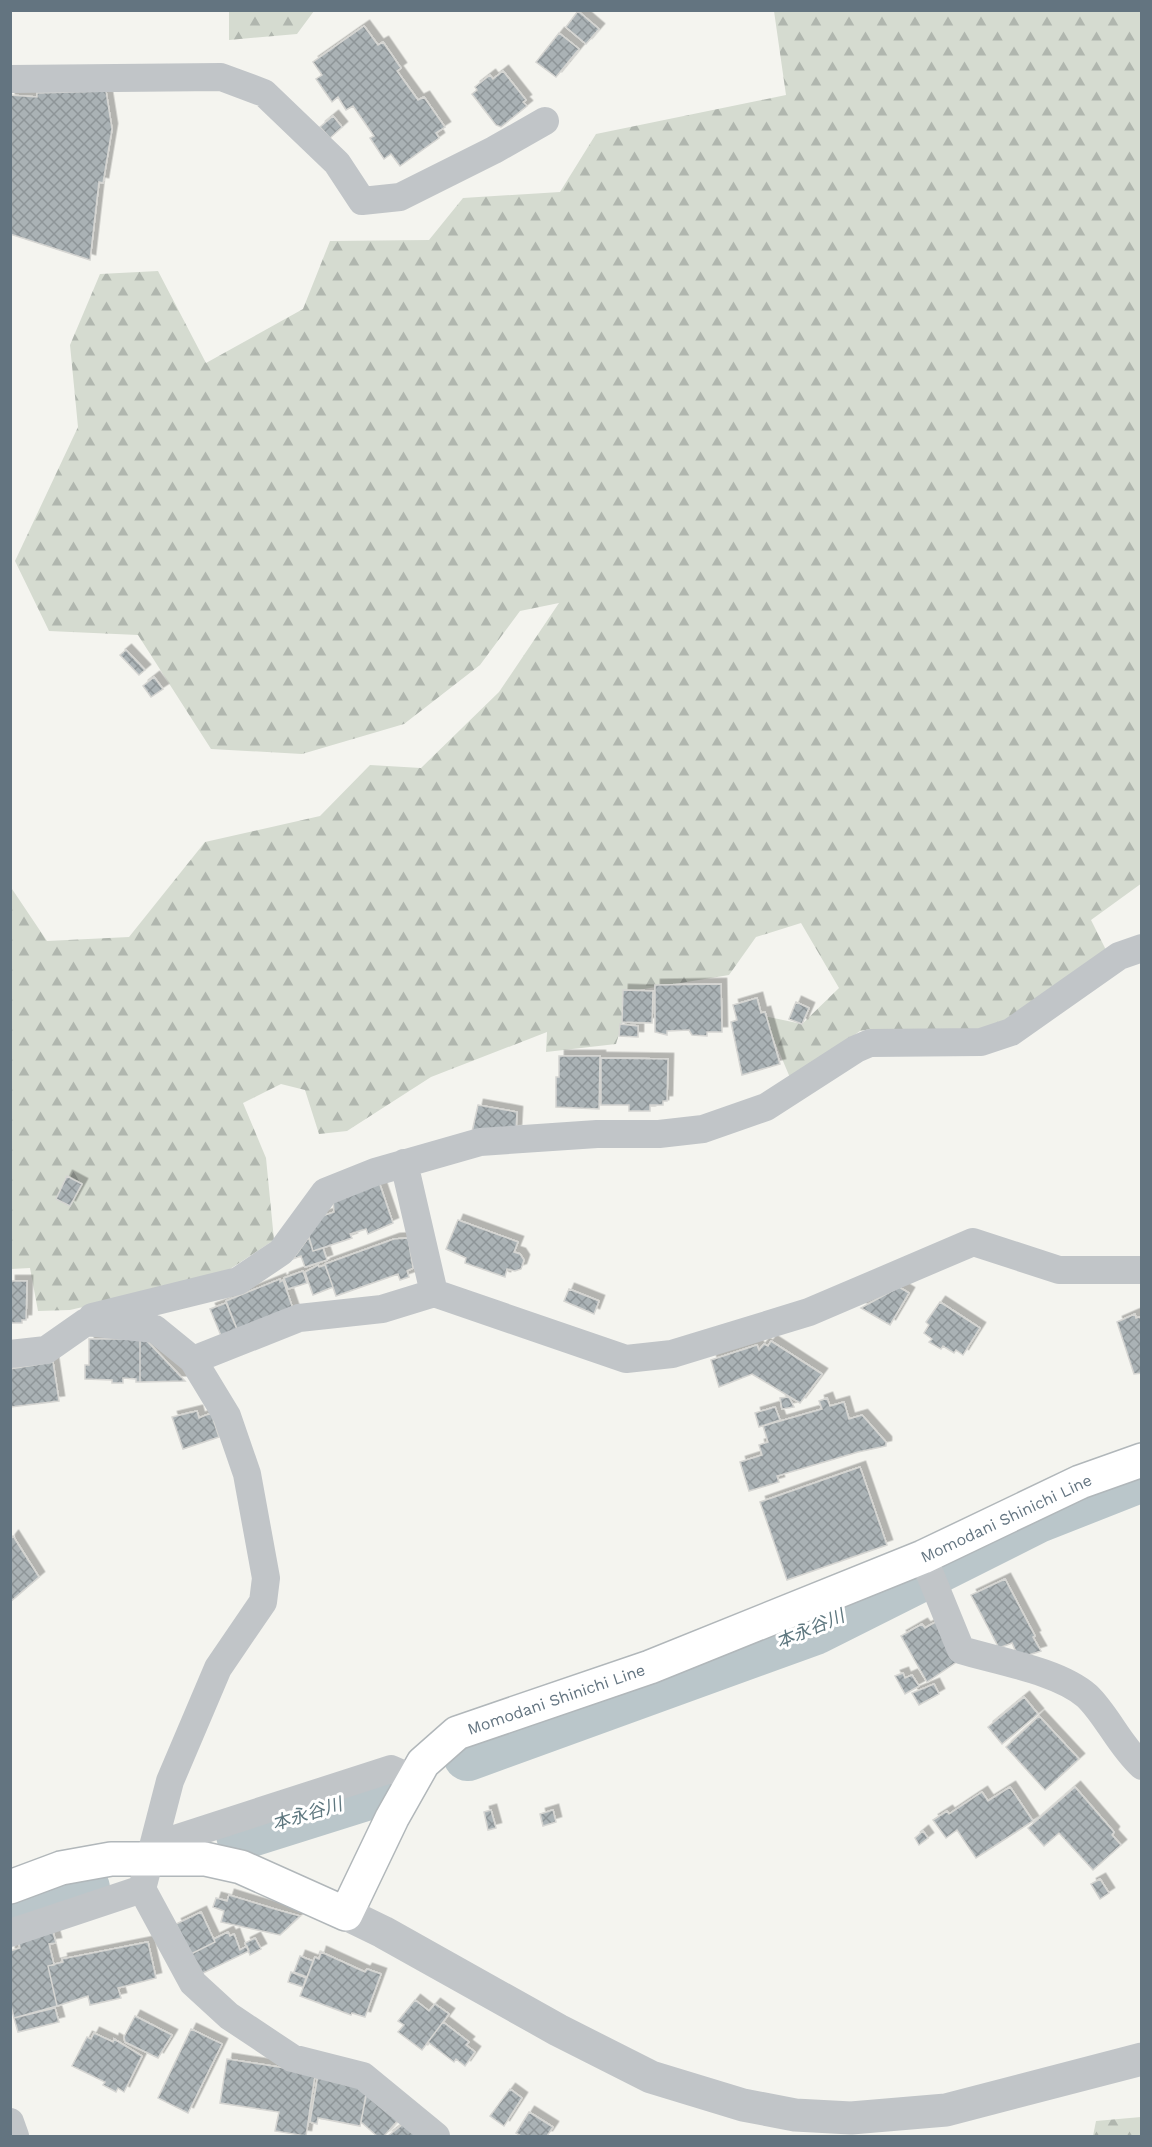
<svg xmlns="http://www.w3.org/2000/svg" width="1152" height="2147" font-family="'Work Sans','Noto Sans JP',sans-serif">
  <defs>
    <pattern id="forest-firs" width="22" height="20" patternUnits="userSpaceOnUse" patternTransform="scale(1.5)"><rect width="22" height="20" fill="#d5dbd0"/><path d="M5 1l3.5 6h-7zM16 11l3.5 6h-7z" fill="#b0b6ae"/></pattern>
    <pattern id="building-cross-hatch" width="8" height="8" patternUnits="userSpaceOnUse" patternTransform="scale(1.5)"><rect width="8" height="8" fill="#aab2b5"/><path d="M0 0l8 8M0 8l8-8" fill="none" stroke="#8e9598"/></pattern>
    <filter id="shadow"><feDropShadow dx="5.5" dy="-5.5" stdDeviation="0" flood-color="#0004"/></filter>
  </defs>
  <rect width="100%" height="100%" fill="#f4f4ef"/>
  <path fill="url(#forest-firs)" d="M 229,11 L 229,10 L 314,11 L 297,34 L 229,40 Z
    M 774,11 L 1141,11 L 1142,883 L 1091,920 L 1107,952 L 982,1038 L 871,1029 L 860,1031 L 791,1080 L 764,1016 L 802,1024 L 839,988 L 801,923 L 756,937 L 729,975 L 632,991 L 616,1044 L 546,1052 L 547,1032 L 431,1077 L 347,1131 L 319,1134 L 305,1090 L 281,1084 L 243,1103 L 266,1158 L 274,1240 L 221,1275 L 70,1310 L 38,1311 L 30,1268 L 11,1269 L 10,886 L 47,941 L 129,937 L 205,842 L 320,816 L 370,765 L 421,768 L 499,692 L 559,603 L 520,611 L 480,665 L 404,724 L 302,754 L 211,749 L 138,635 L 49,631 L 15,561 L 78,427 L 70,345 L 100,274 L 158,271 L 206,363 L 303,309 L 330,241 L 429,240 L 463,198 L 560,192 L 596,134 L 786,95 Z
    M 1141,2117 L 1141,2136 L 1093,2136 L 1096,2121 Z"/>
  <g fill="none" stroke-linecap="round" stroke-linejoin="round">
    <path stroke="#bac6ca" stroke-width="50" d="M 468,1756 L 815,1630 L 1038,1518 L 1142,1477
      M 241,1835 L 372,1794
      M 10,1912 L 85,1888"/>
  </g>
  <path fill="url(#building-cross-hatch)" stroke="#d5d5d2" stroke-width="1.5" filter="url(#shadow)" d="M 578,11 L 599,29 L 586,44 L 566,27 Z
    M 364,26 L 378,45 L 383,42 L 401,68 L 397,71 L 418,100 L 424,97 L 445,127 L 436,133 L 439,138 L 400,166 L 391,154 L 384,159 L 370,138 L 374,136 L 353,106 L 346,110 L 338,97 L 332,102 L 316,79 L 322,75 L 313,62 Z
    M 559,33 L 579,49 L 556,77 L 536,62 Z
    M 503,71 L 526,100 L 523,102 L 527,106 L 501,127 L 496,125 L 472,94 L 477,90 L 475,87 L 490,75 L 493,79 Z
    M 106,91 L 112,129 L 103,183 L 99,182 L 90,260 L 10,234 L 10,95 L 37,97 L 37,93 Z
    M 333,116 L 342,127 L 330,138 L 320,127 Z
    M 126,650 L 145,670 L 139,675 L 120,655 Z
    M 154,677 L 163,689 L 151,697 L 143,686 Z
    M 721,984 L 722,1032 L 707,1032 L 707,1036 L 692,1035 L 689,1030 L 667,1031 L 667,1035 L 655,1032 L 655,985 Z
    M 623,990 L 653,991 L 652,1023 L 622,1022 Z
    M 757,998 L 761,1013 L 765,1012 L 780,1064 L 742,1075 L 731,1022 L 737,1020 L 733,1005 Z
    M 796,1002 L 809,1008 L 802,1024 L 789,1019 Z
    M 620,1024 L 638,1026 L 638,1037 L 619,1036 Z
    M 559,1056 L 600,1056 L 599,1109 L 556,1107 L 556,1077 L 559,1077 Z
    M 601,1058 L 668,1059 L 667,1101 L 663,1101 L 663,1105 L 650,1105 L 650,1111 L 629,1111 L 629,1105 L 601,1105 Z
    M 478,1105 L 517,1112 L 516,1130 L 472,1132 Z
    M 67,1176 L 82,1184 L 70,1206 L 56,1199 Z
    M 379,1182 L 393,1223 L 368,1234 L 366,1229 L 350,1234 L 352,1238 L 313,1251 L 306,1230 L 314,1219 L 334,1212 L 333,1198 Z
    M 458,1220 L 518,1242 L 514,1252 L 520,1254 L 524,1260 L 521,1269 L 515,1271 L 507,1269 L 505,1277 L 465,1263 L 466,1258 L 446,1249 Z
    M 309,1237 L 313,1251 L 323,1248 L 327,1260 L 305,1267 L 301,1256 L 293,1259 Z
    M 408,1238 L 413,1268 L 407,1271 L 409,1277 L 400,1280 L 398,1274 L 336,1296 L 325,1264 L 394,1239 Z
    M 318,1265 L 319,1267 L 325,1265 L 333,1287 L 313,1295 L 305,1272 Z
    M 303,1271 L 307,1283 L 288,1289 L 284,1278 Z
    M 280,1279 L 280,1282 L 283,1280 L 294,1312 L 239,1334 L 226,1301 Z
    M 10,1281 L 27,1281 L 26,1320 L 22,1320 L 22,1323 L 10,1323 Z
    M 899,1287 L 909,1293 L 890,1325 L 861,1308 Z
    M 569,1289 L 599,1301 L 594,1314 L 564,1301 Z
    M 940,1302 L 980,1328 L 963,1355 L 956,1350 L 954,1353 L 943,1346 L 941,1349 L 929,1342 L 932,1339 L 924,1333 L 929,1325 L 926,1322 Z
    M 226,1303 L 238,1332 L 222,1338 L 210,1309 Z
    M 1135,1314 L 1136,1318 L 1140,1317 L 1142,1322 L 1142,1373 L 1134,1374 L 1117,1322 Z
    M 140,1337 L 140,1382 L 136,1382 L 136,1379 L 123,1378 L 123,1383 L 112,1383 L 112,1380 L 85,1379 L 85,1365 L 89,1365 L 89,1339 L 135,1339 Z
    M 140,1337 L 144,1338 L 185,1381 L 140,1382 Z
    M 771,1341 L 822,1374 L 800,1403 L 752,1374 L 719,1387 L 711,1360 L 757,1345 L 759,1350 L 764,1344 L 768,1346 Z
    M 53,1362 L 59,1401 L 11,1407 L 10,1369 Z
    M 789,1397 L 794,1407 L 782,1409 L 780,1398 Z
    M 827,1398 L 830,1406 L 844,1402 L 849,1419 L 862,1415 L 886,1442 L 886,1446 L 858,1452 L 777,1476 L 779,1482 L 749,1491 L 740,1462 L 762,1455 L 759,1445 L 768,1442 L 763,1426 L 822,1409 L 819,1401 Z
    M 775,1407 L 780,1420 L 759,1427 L 755,1413 Z
    M 197,1411 L 199,1418 L 211,1413 L 219,1437 L 183,1449 L 172,1417 Z
    M 860,1467 L 887,1545 L 787,1580 L 760,1502 Z
    M 13,1536 L 39,1577 L 10,1602 L 10,1540 Z
    M 1005,1579 L 1035,1636 L 1033,1637 L 1041,1651 L 1019,1658 L 1012,1643 L 999,1648 L 971,1595 Z
    M 939,1620 L 961,1659 L 927,1682 L 901,1636 L 922,1624 L 925,1628 Z
    M 903,1673 L 905,1678 L 912,1675 L 919,1686 L 905,1694 L 895,1676 Z
    M 934,1684 L 939,1694 L 919,1705 L 912,1693 Z
    M 1024,1697 L 1038,1714 L 1002,1744 L 988,1727 Z
    M 1039,1716 L 1079,1759 L 1045,1790 L 1006,1747 Z
    M 1010,1787 L 1033,1821 L 976,1858 L 957,1830 L 946,1838 L 933,1820 L 947,1811 L 949,1814 L 982,1792 L 988,1801 Z
    M 1075,1787 L 1114,1832 L 1112,1835 L 1121,1845 L 1093,1870 L 1059,1833 L 1044,1846 L 1028,1828 Z
    M 491,1810 L 496,1828 L 488,1830 L 484,1812 Z
    M 553,1810 L 556,1822 L 543,1826 L 540,1814 Z
    M 923,1831 L 928,1838 L 919,1845 L 915,1838 Z
    M 1100,1879 L 1109,1893 L 1100,1899 L 1091,1884 Z
    M 229,1895 L 278,1910 L 300,1916 L 280,1935 L 221,1922 L 224,1911 L 213,1907 L 216,1898 L 227,1901 Z
    M 201,1912 L 215,1942 L 191,1954 L 176,1924 Z
    M 53,1932 L 56,1943 L 49,1944 L 54,1965 L 48,1966 L 57,2006 L 14,2018 L 10,2002 L 10,1951 L 20,1948 L 18,1940 Z
    M 228,1932 L 230,1936 L 234,1934 L 240,1950 L 247,1946 L 249,1951 L 199,1975 L 189,1955 L 215,1942 L 214,1939 Z
    M 255,1938 L 261,1949 L 250,1955 L 245,1943 Z
    M 148,1942 L 156,1978 L 118,1988 L 121,1998 L 90,2005 L 88,1996 L 57,2006 L 48,1966 L 63,1962 L 62,1959 Z
    M 321,1952 L 365,1972 L 367,1969 L 381,1974 L 365,2017 L 352,2013 L 351,2015 L 300,1996 L 315,1957 L 319,1959 Z
    M 300,1956 L 313,1961 L 307,1977 L 294,1972 Z
    M 291,1972 L 306,1978 L 303,1987 L 288,1982 Z
    M 415,2000 L 429,2011 L 435,2004 L 449,2014 L 422,2050 L 398,2032 L 404,2025 L 398,2021 Z
    M 55,2008 L 59,2022 L 18,2032 L 14,2018 Z
    M 135,2016 L 172,2035 L 158,2058 L 125,2042 L 124,2037 Z
    M 443,2022 L 469,2042 L 466,2045 L 475,2052 L 465,2066 L 456,2059 L 454,2062 L 428,2042 Z
    M 191,2029 L 222,2044 L 188,2113 L 158,2098 Z
    M 94,2033 L 113,2042 L 114,2039 L 142,2056 L 124,2092 L 118,2088 L 116,2092 L 103,2085 L 105,2082 L 72,2066 L 87,2037 L 91,2039 Z
    M 227,2059 L 285,2068 L 316,2068 L 306,2136 L 275,2131 L 279,2112 L 220,2103 Z
    M 319,2069 L 368,2087 L 360,2126 L 318,2118 L 317,2124 L 310,2122 Z
    M 510,2089 L 522,2098 L 504,2126 L 490,2116 Z
    M 366,2094 L 401,2117 L 384,2136 L 377,2136 L 361,2122 Z
    M 529,2112 L 553,2127 L 547,2136 L 521,2136 L 516,2133 Z
    M 407,2121 L 419,2136 L 388,2136 Z"/>
  <g fill="none" stroke-linecap="round" stroke-linejoin="round">
    <defs>
      <path id="secondary" d="M 10,1887 L 61,1868 L 111,1859 L 205,1859 L 241,1867 L 346,1914 L 392,1818 L 423,1763 L 457,1733 L 650,1667 L 923,1557 L 1080,1482 L 1142,1460"/>
    </defs>
    <use href="#secondary" stroke="#b1b7ba" stroke-width="36"/>
    <path stroke="#c1c5c8" stroke-width="28" d="M 10,79 L 221,77 L 264,93 L 337,163 L 362,201 L 400,197 L 494,150 L 545,121
      M 404,1163 L 434,1293
      M 92,1317 L 238,1281 L 281,1252 L 325,1192 L 375,1172 L 480,1142 L 597,1134 L 659,1134 L 703,1129 L 766,1107 L 856,1049 L 870,1043 L 981,1042 L 1011,1032 L 1119,956 L 1142,948
      M 10,1354 L 46,1350 L 86,1322 L 155,1329 L 193,1360 L 227,1416 L 247,1474 L 266,1578 L 263,1602 L 218,1668 L 170,1781 L 142,1889 L 193,1983 L 229,2016 L 292,2058 L 363,2076 L 436,2136
      M 193,1360 L 299,1318 L 382,1309 L 434,1293 L 626,1359 L 672,1354 L 809,1312 L 973,1242 L 1059,1270 L 1142,1270
      M 923,1557 L 961,1650 C 997,1661 1059,1671 1087,1696 C 1107,1715 1119,1745 1142,1766
      M 153,1846 L 391,1769 L 414,1779
      M 10,1933 L 142,1889
      M 10,2122 L 15,2136"/>
    <path stroke="#c1c5c8" stroke-width="33" d="M 346,1914 L 383,1932 L 558,2030 L 651,2077 L 743,2105 L 795,2115 L 851,2118 L 946,2110 L 1142,2059"/>
    <use href="#secondary" stroke="#fff" stroke-width="33"/>
  </g>
  <g text-anchor="middle" stroke-width="6" stroke-linejoin="round" paint-order="stroke">
    <g font-size="16" fill="#637480" stroke="#fff">
      <text transform="translate(1006 1518) rotate(-25)" y="6">Momodani Shinichi Line</text>
      <text transform="translate(556 1699) rotate(-19)" y="6">Momodani Shinichi Line</text>
    </g>
    <g font-size="18" font-style="italic" fill="#5e777f" stroke="#fff">
      <text transform="translate(810 1629) rotate(-23)" y="6">本永谷川</text>
      <text transform="translate(307 1814) rotate(-17)" y="6">本永谷川</text>
    </g>
  </g>
  <rect width="1152" height="2147" fill="none" stroke="#637480" stroke-width="24"/>
</svg>
